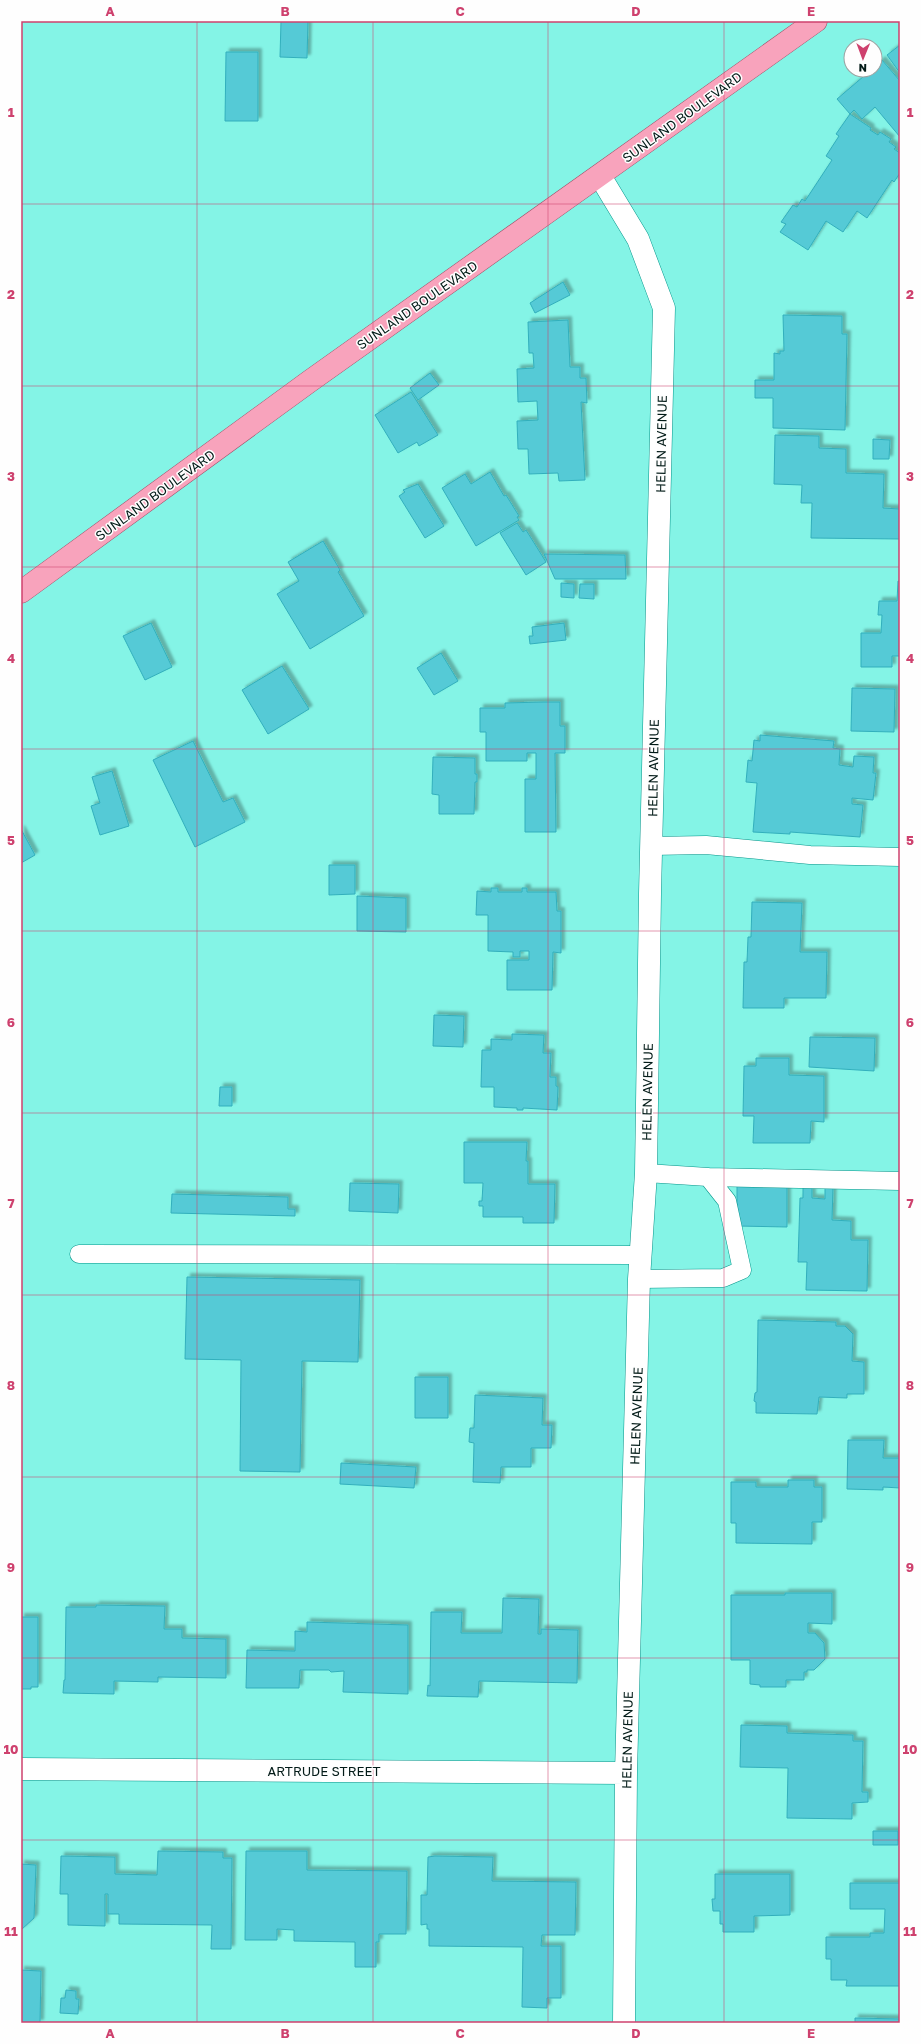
<svg xmlns="http://www.w3.org/2000/svg" width="921" height="2044" font-family="'Golos Text',sans-serif">
  <defs>
    <filter id="shadow"><feDropShadow dx="3.5" dy="-3.5" stdDeviation="1" flood-color="#0004"/></filter>
  </defs>
  <rect width="100%" height="100%" fill="#84f4e6"/>
  <path fill="#54cad6" stroke="#33afbc" filter="url(#shadow)" d="M 281,21 L 308,21 L 307,58 L 280,57 Z
    M 900,45 L 900,73 L 887,55 Z
    M 226,52 L 258,52 L 258,121 L 225,121 Z
    M 882,60 L 900,81 L 900,137 L 875,107 L 862,119 L 854,110 L 850,114 L 837,99 L 871,70 L 875,70 L 875,66 Z
    M 850,114 L 871,128 L 870,130 L 878,135 L 880,132 L 891,139 L 889,142 L 896,147 L 894,149 L 900,153 L 900,173 L 894,182 L 892,180 L 867,218 L 857,211 L 843,232 L 826,221 L 808,250 L 780,232 L 786,224 L 781,222 L 793,205 L 797,207 L 802,199 L 805,201 L 832,160 L 826,156 L 839,136 L 836,134 Z
    M 563,282 L 570,295 L 535,313 L 530,303 Z
    M 783,315 L 842,316 L 842,334 L 847,334 L 845,430 L 773,428 L 773,398 L 755,398 L 755,380 L 774,380 L 774,353 L 780,354 L 780,351 L 784,351 Z
    M 568,320 L 570,367 L 580,367 L 580,378 L 586,378 L 587,403 L 581,402 L 585,480 L 559,481 L 558,473 L 529,474 L 528,449 L 518,449 L 517,421 L 538,420 L 537,401 L 518,402 L 517,369 L 534,368 L 533,353 L 529,353 L 528,322 Z
    M 430,373 L 439,385 L 418,400 L 410,388 Z
    M 411,392 L 438,435 L 419,446 L 417,442 L 398,453 L 375,415 Z
    M 775,435 L 819,436 L 819,448 L 846,449 L 846,473 L 884,474 L 883,508 L 900,509 L 900,539 L 811,538 L 812,503 L 801,503 L 802,485 L 774,484 Z
    M 873,439 L 890,440 L 889,459 L 873,459 Z
    M 490,472 L 504,496 L 506,495 L 519,516 L 517,517 L 519,520 L 476,546 L 442,488 L 465,474 L 471,484 Z
    M 418,484 L 444,526 L 425,538 L 399,496 L 405,492 L 403,490 Z
    M 517,523 L 523,532 L 526,530 L 546,562 L 526,575 L 500,533 Z
    M 323,541 L 340,570 L 338,572 L 364,616 L 310,649 L 277,594 L 299,581 L 288,562 Z
    M 544,554 L 625,555 L 626,579 L 555,579 Z
    M 898,581 L 900,581 L 900,656 L 892,656 L 892,667 L 861,667 L 861,633 L 881,633 L 882,615 L 878,615 L 879,601 L 897,601 Z
    M 561,583 L 574,584 L 574,598 L 561,597 Z
    M 580,584 L 594,584 L 594,599 L 579,598 Z
    M 151,623 L 172,667 L 145,680 L 123,636 Z
    M 564,623 L 566,640 L 530,644 L 529,636 L 533,636 L 532,627 Z
    M 441,653 L 458,681 L 434,695 L 417,668 Z
    M 282,666 L 309,709 L 268,734 L 242,690 Z
    M 852,688 L 895,689 L 894,732 L 851,731 Z
    M 543,702 L 560,702 L 560,726 L 565,726 L 565,753 L 555,753 L 556,832 L 525,832 L 525,779 L 536,779 L 536,753 L 527,753 L 527,761 L 486,761 L 486,732 L 480,732 L 480,708 L 505,708 L 505,703 Z
    M 760,735 L 834,741 L 833,748 L 840,749 L 839,765 L 853,767 L 854,756 L 874,757 L 873,773 L 876,773 L 873,800 L 852,798 L 852,804 L 863,805 L 860,837 L 790,832 L 790,834 L 753,832 L 757,783 L 746,782 L 748,760 L 752,761 L 754,740 L 760,741 Z
    M 193,741 L 223,802 L 233,798 L 245,822 L 195,847 L 153,760 Z
    M 433,757 L 475,758 L 475,774 L 477,774 L 477,782 L 475,782 L 474,814 L 439,814 L 439,795 L 432,794 Z
    M 112,771 L 129,826 L 100,835 L 91,806 L 100,803 L 92,777 Z
    M 21,829 L 35,855 L 21,863 Z
    M 329,865 L 355,865 L 355,894 L 329,895 Z
    M 491,888 L 498,888 L 498,892 L 522,892 L 522,888 L 527,888 L 527,892 L 556,892 L 557,911 L 561,911 L 561,953 L 553,952 L 552,990 L 507,990 L 507,960 L 529,960 L 529,951 L 520,951 L 520,957 L 513,957 L 513,952 L 488,951 L 488,915 L 476,915 L 477,891 L 491,892 Z
    M 357,896 L 406,898 L 406,932 L 357,931 Z
    M 752,902 L 802,903 L 800,952 L 827,952 L 826,998 L 784,998 L 784,1008 L 743,1008 L 744,962 L 747,962 L 748,937 L 751,937 Z
    M 434,1015 L 464,1016 L 463,1047 L 433,1046 Z
    M 512,1034 L 544,1035 L 543,1053 L 551,1053 L 550,1077 L 556,1077 L 556,1086 L 558,1087 L 557,1110 L 523,1108 L 523,1110 L 517,1110 L 517,1108 L 494,1107 L 494,1087 L 481,1087 L 482,1050 L 491,1050 L 491,1039 L 512,1040 Z
    M 810,1037 L 875,1038 L 874,1071 L 809,1067 Z
    M 756,1058 L 789,1058 L 789,1075 L 824,1076 L 824,1122 L 811,1121 L 810,1143 L 753,1143 L 754,1116 L 743,1116 L 744,1066 L 756,1066 Z
    M 220,1087 L 232,1087 L 232,1106 L 219,1106 Z
    M 464,1142 L 527,1142 L 526,1161 L 528,1161 L 528,1184 L 555,1184 L 554,1223 L 523,1223 L 523,1217 L 483,1217 L 483,1206 L 479,1206 L 479,1201 L 482,1201 L 483,1183 L 464,1183 Z
    M 350,1183 L 399,1184 L 398,1213 L 349,1211 Z
    M 737,1185 L 787,1186 L 787,1227 L 737,1226 Z
    M 803,1187 L 812,1187 L 812,1198 L 825,1199 L 825,1187 L 833,1187 L 832,1220 L 851,1221 L 851,1240 L 868,1240 L 867,1291 L 806,1290 L 807,1262 L 798,1262 L 800,1198 L 803,1198 Z
    M 172,1194 L 288,1197 L 288,1209 L 295,1209 L 295,1216 L 171,1213 Z
    M 187,1277 L 360,1280 L 358,1362 L 302,1361 L 300,1472 L 240,1471 L 241,1360 L 185,1359 Z
    M 758,1320 L 836,1322 L 836,1326 L 845,1326 L 853,1334 L 852,1361 L 864,1362 L 864,1394 L 847,1394 L 847,1398 L 819,1397 L 817,1414 L 756,1413 L 756,1402 L 754,1401 L 755,1393 L 757,1392 Z
    M 415,1377 L 448,1377 L 448,1418 L 415,1418 Z
    M 475,1395 L 543,1398 L 542,1425 L 552,1425 L 551,1448 L 531,1448 L 531,1467 L 501,1467 L 500,1483 L 473,1482 L 474,1443 L 469,1442 L 470,1428 L 474,1428 Z
    M 848,1440 L 884,1440 L 883,1458 L 900,1458 L 900,1488 L 883,1487 L 883,1490 L 847,1489 Z
    M 341,1463 L 416,1467 L 414,1488 L 340,1484 Z
    M 788,1480 L 814,1480 L 814,1487 L 822,1487 L 822,1522 L 812,1522 L 812,1544 L 736,1543 L 736,1523 L 731,1523 L 731,1482 L 756,1482 L 756,1487 L 788,1487 Z
    M 785,1593 L 832,1593 L 832,1624 L 808,1623 L 808,1633 L 815,1633 L 824,1643 L 825,1659 L 814,1670 L 807,1670 L 807,1672 L 804,1672 L 804,1680 L 786,1680 L 786,1687 L 760,1687 L 760,1685 L 750,1684 L 750,1660 L 731,1660 L 731,1595 L 785,1595 Z
    M 503,1598 L 539,1599 L 538,1634 L 541,1634 L 541,1629 L 578,1630 L 577,1683 L 479,1681 L 478,1697 L 427,1696 L 428,1685 L 430,1686 L 431,1612 L 462,1612 L 461,1633 L 502,1633 Z
    M 96,1605 L 165,1606 L 164,1629 L 182,1629 L 182,1638 L 226,1639 L 226,1678 L 158,1677 L 158,1682 L 114,1681 L 114,1694 L 63,1693 L 64,1680 L 65,1680 L 66,1607 L 96,1607 Z
    M 21,1617 L 38,1617 L 38,1687 L 31,1687 L 31,1689 L 21,1689 Z
    M 307,1622 L 408,1625 L 408,1694 L 343,1692 L 344,1671 L 331,1672 L 329,1670 L 300,1670 L 299,1688 L 246,1688 L 247,1650 L 295,1651 L 295,1631 L 307,1632 Z
    M 741,1725 L 787,1726 L 787,1733 L 853,1735 L 853,1741 L 863,1741 L 862,1792 L 868,1792 L 868,1802 L 852,1803 L 852,1819 L 787,1818 L 788,1768 L 740,1767 Z
    M 873,1831 L 898,1831 L 898,1845 L 873,1845 Z
    M 158,1851 L 223,1852 L 223,1858 L 232,1858 L 231,1949 L 211,1949 L 212,1925 L 119,1924 L 119,1914 L 108,1914 L 108,1894 L 105,1894 L 105,1926 L 68,1925 L 68,1894 L 60,1894 L 61,1856 L 115,1857 L 115,1874 L 157,1875 Z
    M 246,1851 L 307,1851 L 307,1870 L 407,1871 L 406,1934 L 379,1934 L 379,1942 L 376,1942 L 376,1967 L 355,1967 L 355,1942 L 294,1941 L 294,1930 L 277,1929 L 277,1940 L 245,1940 Z
    M 435,1856 L 493,1857 L 492,1881 L 576,1882 L 575,1935 L 542,1935 L 541,1946 L 561,1946 L 561,1998 L 547,1998 L 547,2008 L 522,2007 L 523,1947 L 429,1946 L 429,1929 L 427,1929 L 427,1924 L 421,1925 L 421,1895 L 427,1895 L 428,1857 Z
    M 21,1864 L 36,1865 L 34,1918 L 21,1930 Z
    M 715,1874 L 790,1874 L 790,1915 L 754,1916 L 754,1932 L 723,1932 L 723,1924 L 720,1924 L 720,1911 L 713,1911 L 712,1899 L 715,1899 Z
    M 850,1883 L 900,1883 L 900,1986 L 846,1986 L 847,1980 L 831,1980 L 831,1959 L 826,1959 L 826,1937 L 870,1937 L 870,1933 L 884,1933 L 885,1909 L 850,1909 Z
    M 21,1970 L 41,1971 L 40,2023 L 21,2023 Z
    M 66,1990 L 76,1991 L 76,1999 L 79,1999 L 78,2014 L 60,2013 L 61,1998 L 65,1998 Z
    M 855,2018 L 900,2019 L 900,2023 L 855,2023 Z"/>
  <g fill="none" stroke-linecap="round" stroke-linejoin="round">
    <defs>
      <path id="service" d="M 651,846 L 706,845 L 810,855 L 900,857
        M 646,1173 L 708,1177 L 900,1181
        M 79,1254 L 640,1255
        M 639,1279 L 723,1278 L 742,1270 L 727,1201 L 708,1177"/>
      <path id="minor" d="M 600,176 L 638,239 L 664,308 L 650,894 L 646,1173 L 639,1279 L 626,1773 L 624,2023
        M 21,1769 L 626,1773"/>
      <path id="primary" d="M 21,592 L 310,381 L 816,21"/>
    </defs>
    <use href="#service" stroke="#04958a" stroke-width="19"/>
    <use href="#minor" stroke="#04958a" stroke-width="23"/>
    <use href="#primary" stroke="#a04c65" stroke-width="23"/>
    <use href="#service" stroke="#fff" stroke-width="18"/>
    <use href="#minor" stroke="#fff" stroke-width="22"/>
    <use href="#primary" stroke="#f8a3bc" stroke-width="22"/>
  </g>
  <path fill="none" stroke="#ce416e" stroke-width="1" stroke-opacity="0.55" d="M 197,21 L 197,2023M 373,21 L 373,2023M 548,21 L 548,2023M 724,21 L 724,2023M 21,204 L 900,204M 21,386 L 900,386M 21,567 L 900,567M 21,749 L 900,749M 21,931 L 900,931M 21,1113 L 900,1113M 21,1295 L 900,1295M 21,1477 L 900,1477M 21,1658 L 900,1658M 21,1840 L 900,1840"/>
  <g text-anchor="middle" stroke-width="3" stroke-linejoin="round" paint-order="stroke">
    <g font-size="13" fill="#031b18" stroke="#fefefe">
      <text transform="translate(682 117) rotate(-36)" y="5">SUNLAND BOULEVARD</text>
      <text transform="translate(417 305) rotate(-35)" y="5">SUNLAND BOULEVARD</text>
      <text transform="translate(661 444) rotate(-89)" y="5">HELEN AVENUE</text>
      <text transform="translate(155 495) rotate(-36)" y="5">SUNLAND BOULEVARD</text>
      <text transform="translate(653 768) rotate(-89)" y="5">HELEN AVENUE</text>
      <text transform="translate(647 1092) rotate(-89)" y="5">HELEN AVENUE</text>
      <text transform="translate(636 1416) rotate(-88)" y="5">HELEN AVENUE</text>
      <text transform="translate(627 1740) rotate(-89)" y="5">HELEN AVENUE</text>
      <text x="324" y="1776">ARTRUDE STREET</text>
    </g>
  </g>
  <rect width="921" height="2044" fill="none" stroke="#fefefe" stroke-width="44"/>
  <g transform="translate(863 58) rotate(181)"><circle r="19" fill="#fefefe" stroke="#9aa3a2"/>
  <path d="M0-3L7 15L0 10L-7 15Z" fill="#ce416e"/>
  <text y="-6" font-size="11" font-weight="bold" text-anchor="middle" fill="#031b18">N</text>
  </g>
  <rect x="22" y="22" width="877" height="2000" fill="none" stroke="#ce416e" stroke-width="1.5"/>
  <g font-size="13" text-anchor="middle" font-weight="bold" fill="#ce416e">
    <text x="110" y="16">A</text>
    <text x="285" y="16">B</text>
    <text x="460" y="16">C</text>
    <text x="636" y="16">D</text>
    <text x="811" y="16">E</text>
    <text x="11" y="117">1</text>
    <text x="910" y="117">1</text>
    <text x="11" y="299">2</text>
    <text x="910" y="299">2</text>
    <text x="11" y="481">3</text>
    <text x="910" y="481">3</text>
    <text x="11" y="663">4</text>
    <text x="910" y="663">4</text>
    <text x="11" y="845">5</text>
    <text x="910" y="845">5</text>
    <text x="11" y="1027">6</text>
    <text x="910" y="1027">6</text>
    <text x="11" y="1208">7</text>
    <text x="910" y="1208">7</text>
    <text x="11" y="1390">8</text>
    <text x="910" y="1390">8</text>
    <text x="11" y="1572">9</text>
    <text x="910" y="1572">9</text>
    <text x="11" y="1754">10</text>
    <text x="910" y="1754">10</text>
    <text x="11" y="1936">11</text>
    <text x="910" y="1936">11</text>
    <text x="110" y="2038">A</text>
    <text x="285" y="2038">B</text>
    <text x="460" y="2038">C</text>
    <text x="636" y="2038">D</text>
    <text x="811" y="2038">E</text>
  </g>
</svg>
